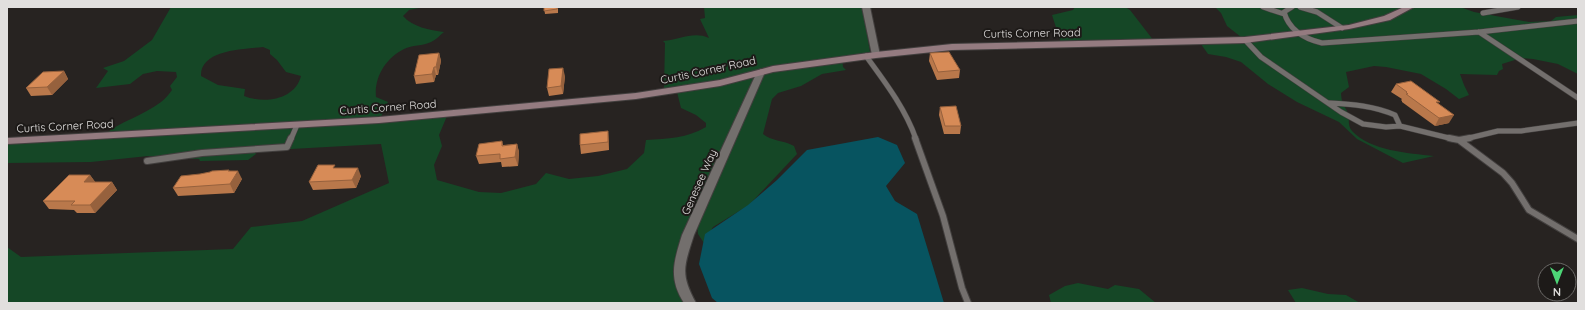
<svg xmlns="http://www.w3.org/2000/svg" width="1585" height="310" font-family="Quicksand,sans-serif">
  <rect width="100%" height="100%" fill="#272321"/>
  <path fill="#154726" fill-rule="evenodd" d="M 171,7 L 424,7 L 409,10 L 403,16 C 412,27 430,30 444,32 C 440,35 436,40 431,42 C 423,46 412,45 404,49 C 386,58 374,77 376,97 L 388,102 L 379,121 L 447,116 L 439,135 L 442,146 L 434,165 L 437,180 L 479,192 L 501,193 L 536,184 L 546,173 L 569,179 L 598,176 L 627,169 L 644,153 L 646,140 C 668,139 687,138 706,127 L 706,123 L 696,115 L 681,108 L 677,92 L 666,92 L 664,88 L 665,43 L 663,41 C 680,40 693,31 709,38 L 700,19 L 705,18 L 704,7 L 878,7 L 863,10 L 870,52 L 842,57 L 843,67 L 846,70 L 822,74 L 801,86 L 778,93 L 772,99 L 763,134 C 771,141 783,140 794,146 L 797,154 L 749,205 L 713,227 L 704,243 L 698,234 L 697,223 L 682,255 L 688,303 L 7,303 L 7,247 L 21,257 L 233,249 L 251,227 L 302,221 L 389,183 L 381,144 L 255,151 L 256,154 L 248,160 L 200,161 L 199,159 L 148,156 L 91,162 L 7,163 L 7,142 L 103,136 C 120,121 143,116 161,102 C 165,99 169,94 172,90 L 170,86 L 177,77 L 176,72 L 157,71 L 143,74 L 130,84 L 96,88 L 108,71 L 103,68 L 124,61 L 152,40 ZM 263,47 L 270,50 L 270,54 L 277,60 L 286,72 L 301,76 C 295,100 264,104 244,96 L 245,89 L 218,85 L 201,76 C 200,49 245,49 263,47 Z
    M 1075,7 L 1125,7 L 1130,10 L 1154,41 L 1061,43 L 1052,15 L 1073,10 Z
    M 1215,7 L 1460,7 L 1474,12 L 1529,22 L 1551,21 L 1556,17 L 1578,15 L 1578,74 L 1558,64 L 1533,59 L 1521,58 L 1502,64 L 1503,69 L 1499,71 L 1497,75 L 1460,74 L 1464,85 L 1469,95 L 1459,99 L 1446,89 L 1421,74 L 1386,67 L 1374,66 L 1346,72 L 1349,87 L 1341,93 C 1342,106 1344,104 1348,113 C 1350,119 1347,125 1352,131 C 1371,151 1408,153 1434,156 L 1403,163 L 1357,139 L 1339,122 L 1297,102 L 1268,84 L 1241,62 L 1226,57 L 1208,54 L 1198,40 L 1241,37 L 1227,26 L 1221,13 Z
    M 1078,283 L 1108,289 L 1115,285 L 1139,289 L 1156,303 L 1051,303 L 1049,295 L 1065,286 Z
    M 1302,288 L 1328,294 L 1346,295 L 1360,303 L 1296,303 L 1288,290 Z"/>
  <path fill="#075460" d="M 878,137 L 897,145 L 905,163 L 886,186 L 895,201 L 917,214 L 944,303 L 718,303 L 712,298 L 699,264 L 705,234 L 748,205 L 777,180 L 807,150 Z"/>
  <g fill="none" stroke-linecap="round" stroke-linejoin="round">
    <defs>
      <path id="lane-far1" d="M 1263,7 L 1284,14
        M 1292,7 L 1284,12 C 1289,30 1305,39 1322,43 L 1479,32 L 1578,21
        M 1300,7 L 1317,12 L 1342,28
        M 1483,13 L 1518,7
        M 1479,32 L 1578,98
        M 1245,40 L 1261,57 L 1341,112 L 1363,124 L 1386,127 L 1400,126 L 1395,115 C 1374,106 1352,104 1329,103
        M 866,56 C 885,82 905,108 916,139
        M 1400,126 L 1453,139
        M 291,139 L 297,125
        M 1465,139 L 1498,131 L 1521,131 L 1578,123"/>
      <path id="lane" d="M 915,138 L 943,216 L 962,288 L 968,303
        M 1449,138 L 1459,140 L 1503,173 L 1512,183 L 1529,210 L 1578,239
        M 1459,140 L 1470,138
        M 147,161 L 202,153 L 287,147 L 291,138"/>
      <path id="street" d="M 862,7 L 870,7 L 880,55 L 879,57 L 873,57 L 872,55 Z
        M 761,69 L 765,72 L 694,235 C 684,266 680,274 696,303 L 684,303 C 668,278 674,261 682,235 L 757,72 Z"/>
      <path id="secondary" d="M 1404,7 L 1414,7 L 1390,20 L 1349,29 L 1245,43 L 952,50 L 876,58 L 773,72 L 720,86 L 636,99 L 379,123 L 7,144 L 7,138 L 379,117 L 636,93 L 720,80 L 773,66 L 876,52 L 952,44 L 1245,37 L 1349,25 L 1384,16 Z"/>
    </defs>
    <use href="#lane-far1" stroke="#423f3e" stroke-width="6"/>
    <use href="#lane" stroke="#423f3e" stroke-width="8"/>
    <use href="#street" stroke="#423f3e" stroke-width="2"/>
    <use href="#secondary" stroke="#423f3e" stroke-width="2"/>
    <use href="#lane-far1" stroke="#736f6d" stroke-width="5"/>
    <use href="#lane" stroke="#736f6d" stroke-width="6"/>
    <use href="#street" fill="#736f6d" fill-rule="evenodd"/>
    <use href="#secondary" fill="#947b80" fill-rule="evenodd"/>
  </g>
  <path fill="#b9784b" d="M 544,7 L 558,7 L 558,13 L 545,14 Z
    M 439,53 L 441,61 L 438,75 L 436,75 L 434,82 L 416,84 L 414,76 Z
    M 930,53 L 960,70 L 959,78 L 937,80 L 929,61 Z
    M 64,71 L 68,79 L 52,95 L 31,96 L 26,88 Z
    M 565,76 L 563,94 L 549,96 L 547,88 Z
    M 1396,84 L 1439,104 L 1449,123 L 1435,126 L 1402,102 L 1402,101 L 1401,100 L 1402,99 L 1391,92 Z
    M 940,107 L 961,126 L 960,134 L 944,134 L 939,115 Z
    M 609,140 L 609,150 L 581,154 L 580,145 Z
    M 502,141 L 503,145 L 517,144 L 519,152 L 518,166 L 502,167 L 501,162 L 479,164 L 476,156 Z
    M 336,168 L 361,176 L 356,188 L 313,190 L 309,182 Z
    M 230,171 L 242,179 L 234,193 L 178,196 L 173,188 L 200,174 Z
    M 90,175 L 95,182 L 112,182 L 117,190 L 95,213 L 77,213 L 74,210 L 49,209 L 43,201 Z"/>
  <path fill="#96613d" d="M 439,53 L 441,61 L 438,75 L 436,67 Z
    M 434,67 L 436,75 L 434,82 L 432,74 Z
    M 563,68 L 565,76 L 563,94 L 561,86 Z
    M 64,71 L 68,79 L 52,95 L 47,87 Z
    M 1454,115 L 1449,123 L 1435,126 L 1439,118 Z
    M 608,131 L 609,140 L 609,150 L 608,142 Z
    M 517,144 L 519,152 L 518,166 L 515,157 Z
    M 358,168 L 361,176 L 356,188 L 352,180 Z
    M 229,170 L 234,178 L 238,171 L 242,179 L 234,193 L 230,184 L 228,171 Z
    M 90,175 L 96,183 L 84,182 Z
    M 112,182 L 117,190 L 95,213 L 90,205 Z"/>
  <path fill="#d78b57" stroke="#96613d" d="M 544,7 L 558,7 L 557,9 L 544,11 Z
    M 949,52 L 960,70 L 938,72 L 930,53 Z
    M 439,53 L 436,67 L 434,67 L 432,74 L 414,76 L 419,55 Z
    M 563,68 L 561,86 L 547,88 L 549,69 Z
    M 64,71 L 47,87 L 26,88 L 43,72 Z
    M 1411,81 L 1440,102 L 1436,102 L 1454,115 L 1439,118 L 1406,94 L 1408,94 L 1406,92 L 1407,92 L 1396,84 Z
    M 956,106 L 961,126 L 945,126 L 940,107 Z
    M 608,131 L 608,142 L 580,145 L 580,134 Z
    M 502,141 L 502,146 L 517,144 L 515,157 L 500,159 L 500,154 L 476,156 L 479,144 Z
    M 318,165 L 335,165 L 333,168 L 358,168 L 352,180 L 309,182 Z
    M 229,170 L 228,171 L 238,171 L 230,184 L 173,188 L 181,176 L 200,174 L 210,172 L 212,171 Z
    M 69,175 L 90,175 L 84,182 L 112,182 L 90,205 L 71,205 L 75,201 L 43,201 Z"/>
  <g text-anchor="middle" stroke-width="4" stroke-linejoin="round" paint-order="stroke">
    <g font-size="11" fill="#e1dfde" stroke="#1d1a18">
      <text transform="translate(1032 33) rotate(-1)" y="4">Curtis Corner Road</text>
      <text transform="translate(708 70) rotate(-12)" y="4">Curtis Corner Road</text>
      <text transform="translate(388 107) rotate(-4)" y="4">Curtis Corner Road</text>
      <text transform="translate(65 126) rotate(-3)" y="4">Curtis Corner Road</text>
      <text transform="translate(699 182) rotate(-66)" y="4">Genesee Way</text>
    </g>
  </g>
  <rect width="1585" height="310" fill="none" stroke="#e1dfde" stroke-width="16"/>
  <g transform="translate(1557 282) rotate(180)"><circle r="19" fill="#1d1a18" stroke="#6b6967"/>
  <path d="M0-3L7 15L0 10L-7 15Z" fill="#4dd676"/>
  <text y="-6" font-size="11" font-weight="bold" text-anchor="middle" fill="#e1dfde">N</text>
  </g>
</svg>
